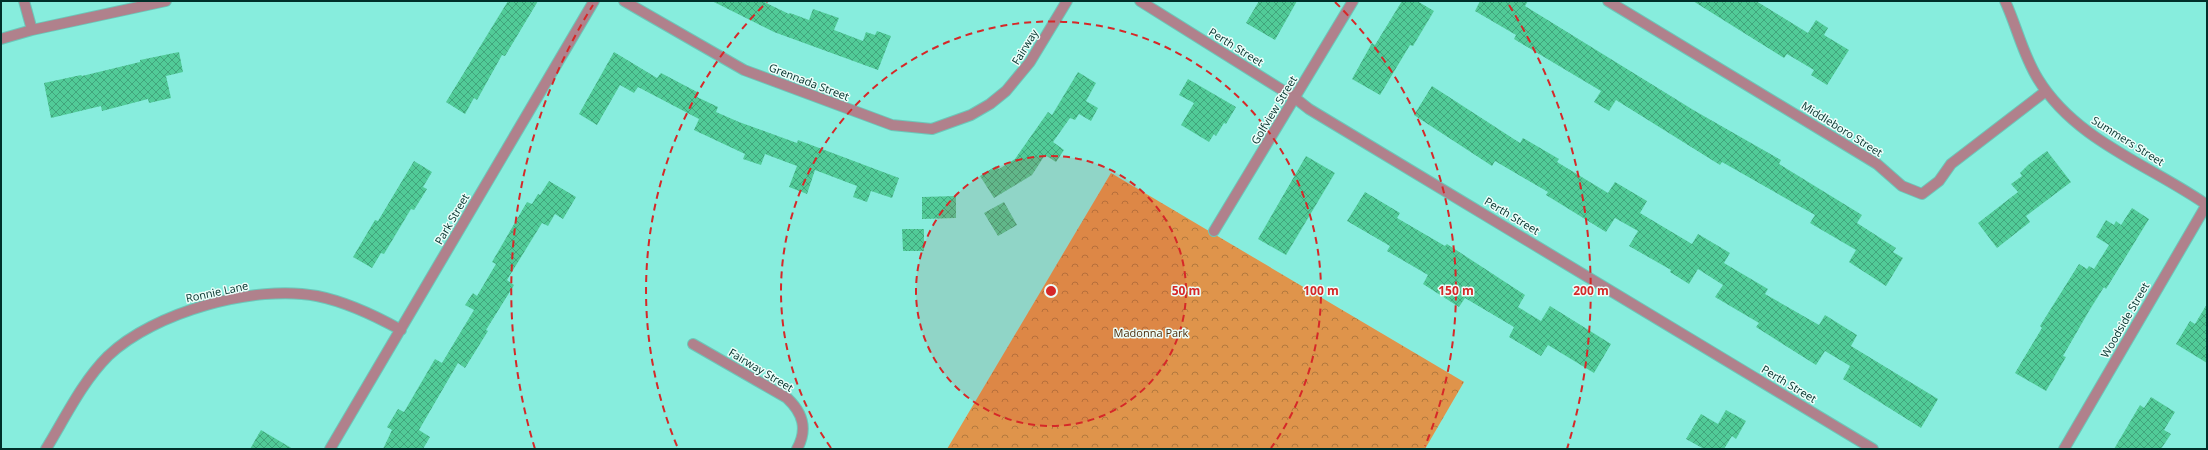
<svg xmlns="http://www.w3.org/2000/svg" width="2208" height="450" font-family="'Open Sans',sans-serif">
  <defs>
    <pattern id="forest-crowns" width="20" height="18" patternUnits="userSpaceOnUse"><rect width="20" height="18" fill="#df944b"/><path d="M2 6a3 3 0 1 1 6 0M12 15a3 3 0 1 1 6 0" fill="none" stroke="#b2793e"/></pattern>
    <pattern id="building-cross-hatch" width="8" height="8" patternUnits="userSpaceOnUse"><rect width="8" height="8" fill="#51cb98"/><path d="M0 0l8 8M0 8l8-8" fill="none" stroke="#41a57c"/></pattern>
  </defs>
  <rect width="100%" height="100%" fill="#87eddd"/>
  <path fill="url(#forest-crowns)" d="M 1111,173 L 1464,382 L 1425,449 L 947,449 Z"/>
  <path fill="url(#building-cross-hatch)" d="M 508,1 L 538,1 L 505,56 L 502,55 L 477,100 L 474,98 L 465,114 L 446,102 Z
    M 712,1 L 762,1 L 789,14 L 790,13 L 809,20 L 813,9 L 839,18 L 834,30 L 863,41 L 866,32 L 875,35 L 877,31 L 891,36 L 878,70 L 774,32 Z
    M 1259,1 L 1297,1 L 1275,40 L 1246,23 Z
    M 1402,1 L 1417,1 L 1434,11 L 1413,46 L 1410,45 L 1380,95 L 1352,79 L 1372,43 L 1375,45 Z
    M 1480,1 L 1528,1 L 1525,6 L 1695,111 L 1781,160 L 1779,164 L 1862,215 L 1857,223 L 1896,248 L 1893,252 L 1903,258 L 1886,286 L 1849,262 L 1856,250 L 1810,223 L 1815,215 L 1722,162 L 1720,165 L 1616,100 L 1609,111 L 1594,102 L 1601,91 L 1514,39 L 1516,35 L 1475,11 Z
    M 1693,1 L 1756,1 L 1808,33 L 1816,20 L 1828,28 L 1824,35 L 1849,50 L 1827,85 L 1811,75 L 1814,70 L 1787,54 L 1784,58 Z
    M 179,52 L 183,72 L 166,76 L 171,98 L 149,103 L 148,99 L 102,111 L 101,106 L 51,118 L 44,83 L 81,75 L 82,76 L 140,62 L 140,60 Z
    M 614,52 L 657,78 L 661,73 L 699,93 L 697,97 L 718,107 L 716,112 L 739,122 L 797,143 L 798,140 L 899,178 L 892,198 L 871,191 L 867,202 L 853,197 L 857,186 L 815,170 L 807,194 L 789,187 L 797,166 L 765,154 L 761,165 L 743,159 L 745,154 L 694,130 L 699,119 L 638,87 L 634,93 L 620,85 L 597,125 L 579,114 Z
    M 1078,72 L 1096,83 L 1086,101 L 1098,108 L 1091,121 L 1079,114 L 1075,120 L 1070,118 L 1053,142 L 1064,150 L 1056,162 L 1045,155 L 1032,175 L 994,198 L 980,176 L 996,166 L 999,169 L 1015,159 L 1048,112 L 1052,115 Z
    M 1188,79 L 1236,107 L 1226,124 L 1224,123 L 1216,136 L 1214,134 L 1209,142 L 1181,125 L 1194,103 L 1179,95 Z
    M 1432,86 L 1520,143 L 1523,138 L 1559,159 L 1557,162 L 1608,193 L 1615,182 L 1647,201 L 1640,213 L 1692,244 L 1698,234 L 1730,253 L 1724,263 L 1768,289 L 1765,294 L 1819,325 L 1825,315 L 1857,335 L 1851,346 L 1938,399 L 1921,428 L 1843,379 L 1850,366 L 1825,351 L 1816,365 L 1756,327 L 1759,323 L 1715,297 L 1723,285 L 1698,269 L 1689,284 L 1670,272 L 1671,270 L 1629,246 L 1638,231 L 1615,218 L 1606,232 L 1546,195 L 1548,192 L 1495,161 L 1492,166 L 1414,115 Z
    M 2047,151 L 2071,182 L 2026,216 L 2030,222 L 1997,248 L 1978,223 L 2018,192 L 2011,184 L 2022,176 L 2020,173 L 2028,165 Z
    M 1306,156 L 1335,173 L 1286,255 L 1258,239 Z
    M 414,161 L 432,172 L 423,187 L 427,189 L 414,210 L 411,209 L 384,254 L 381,253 L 372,268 L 353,257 L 375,220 L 378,221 Z
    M 549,181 L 576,197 L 563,219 L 555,214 L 548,226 L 542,223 L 507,280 L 514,285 L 486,330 L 488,331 L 465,368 L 458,363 L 419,430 L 430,437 L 423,449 L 383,449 L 392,430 L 387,427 L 398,409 L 404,412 L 435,359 L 442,363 L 474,310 L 465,305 L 473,293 L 477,296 L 496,264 L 492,262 L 527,202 L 532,204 L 538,194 L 540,195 Z
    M 1365,192 L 1400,213 L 1397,218 L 1445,246 L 1447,244 L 1525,295 L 1518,307 L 1541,321 L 1550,306 L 1611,344 L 1594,373 L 1548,345 L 1541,356 L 1509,337 L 1514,327 L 1465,298 L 1459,307 L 1423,284 L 1428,275 L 1387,251 L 1390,246 L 1347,221 Z
    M 956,196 L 956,218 L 922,219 L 922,197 Z
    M 1004,202 L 1017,225 L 998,236 L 984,213 Z
    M 2132,208 L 2149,219 L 2106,289 L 2104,287 L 2089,311 L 2063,356 L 2066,357 L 2046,391 L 2015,373 L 2042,328 L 2040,326 L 2079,264 L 2087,269 L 2089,266 L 2094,269 L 2109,245 L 2096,237 L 2106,220 L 2114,225 L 2116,221 L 2121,225 Z
    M 902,229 L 924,229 L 924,251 L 903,251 Z
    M 2207,304 L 2207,363 L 2176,344 L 2190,321 L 2195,324 Z
    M 2151,397 L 2175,412 L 2164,430 L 2171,434 L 2161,449 L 2114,449 L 2140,405 L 2144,408 Z
    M 1726,410 L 1746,421 L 1736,439 L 1732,436 L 1724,449 L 1704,449 L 1686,439 L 1701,414 L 1718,424 Z
    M 261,430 L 293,449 L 250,449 Z"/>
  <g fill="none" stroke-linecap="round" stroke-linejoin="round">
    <defs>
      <path id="minor" d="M 24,1 L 32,30
        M 624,1 L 744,70 L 892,125 L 932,129 L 971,115 L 990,104 L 1006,91 L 1030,62 L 1067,1
        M 1140,1 L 1295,98 L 1309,109 L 1873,449
        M 1608,1 L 1877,164 L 1902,186 L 1922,194 L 1939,181 L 1951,164 L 2046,91
        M 2005,1 C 2017,27 2023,55 2038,79 C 2076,141 2150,165 2207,205
        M 1,39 L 32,30 L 166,1
        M 1214,231 L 1353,1
        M 693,344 L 787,398 C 803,413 808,429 797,449
        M 46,449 C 65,418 82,382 108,356 C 154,312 255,284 317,296 C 347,302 374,315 401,330
        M 330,449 L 594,1
        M 2064,449 L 2207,204"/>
    </defs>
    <use href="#minor" stroke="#6cc7b9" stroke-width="12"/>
    <use href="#minor" stroke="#b0818c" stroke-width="10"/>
  </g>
  <circle cx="1051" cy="291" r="135" fill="#d62828" fill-opacity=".12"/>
  <g fill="none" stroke="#d62828" stroke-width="2" stroke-dasharray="7 5">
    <circle cx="1051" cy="291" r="135"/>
    <path d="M831 448A270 270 0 1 1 1271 448"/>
    <path d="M677 446A405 405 0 0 1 767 2M1335 2A405 405 0 0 1 1425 446"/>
    <path d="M535 449A540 540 0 0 1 593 5M1509 5A540 540 0 0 1 1567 449"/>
  </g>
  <g text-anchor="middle" stroke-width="3" stroke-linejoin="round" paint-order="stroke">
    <g font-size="11" fill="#002f29" stroke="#ebfdf9">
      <text transform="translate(1025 47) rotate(-58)" y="4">Fairway</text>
      <text transform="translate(1236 47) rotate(32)" y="4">Perth Street</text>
      <text transform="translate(809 82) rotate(21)" y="4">Grennada Street</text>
      <text transform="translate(1274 110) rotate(-59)" y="4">Golfview Street</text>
      <text transform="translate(1842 129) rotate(32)" y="4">Middleboro Street</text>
      <text transform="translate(2128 141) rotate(32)" y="4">Summers Street</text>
      <text transform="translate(1512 216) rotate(31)" y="4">Perth Street</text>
      <text transform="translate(452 219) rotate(-60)" y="4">Park Street</text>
      <text transform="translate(217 292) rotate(-12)" y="4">Ronnie Lane</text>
      <text transform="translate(2125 320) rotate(-60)" y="4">Woodside Street</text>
      <text transform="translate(761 370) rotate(31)" y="4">Fairway Street</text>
      <text transform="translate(1789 384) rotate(31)" y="4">Perth Street</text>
    </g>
    <g font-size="11" fill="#4e2e0d" stroke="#ebfdf9">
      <text x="1151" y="337">Madonna Park</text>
    </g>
  </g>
  <circle cx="1051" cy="291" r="6" fill="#d62828" stroke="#ebfdf9" stroke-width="2"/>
  <g font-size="12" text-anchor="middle" font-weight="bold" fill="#d62828" stroke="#ebfdf9" stroke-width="3" stroke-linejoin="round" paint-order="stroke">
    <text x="1186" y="295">50 m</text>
    <text x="1321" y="295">100 m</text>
    <text x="1456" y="295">150 m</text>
    <text x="1591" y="295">200 m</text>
  </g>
  <rect width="2208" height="450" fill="none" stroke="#002f29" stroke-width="4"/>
</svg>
